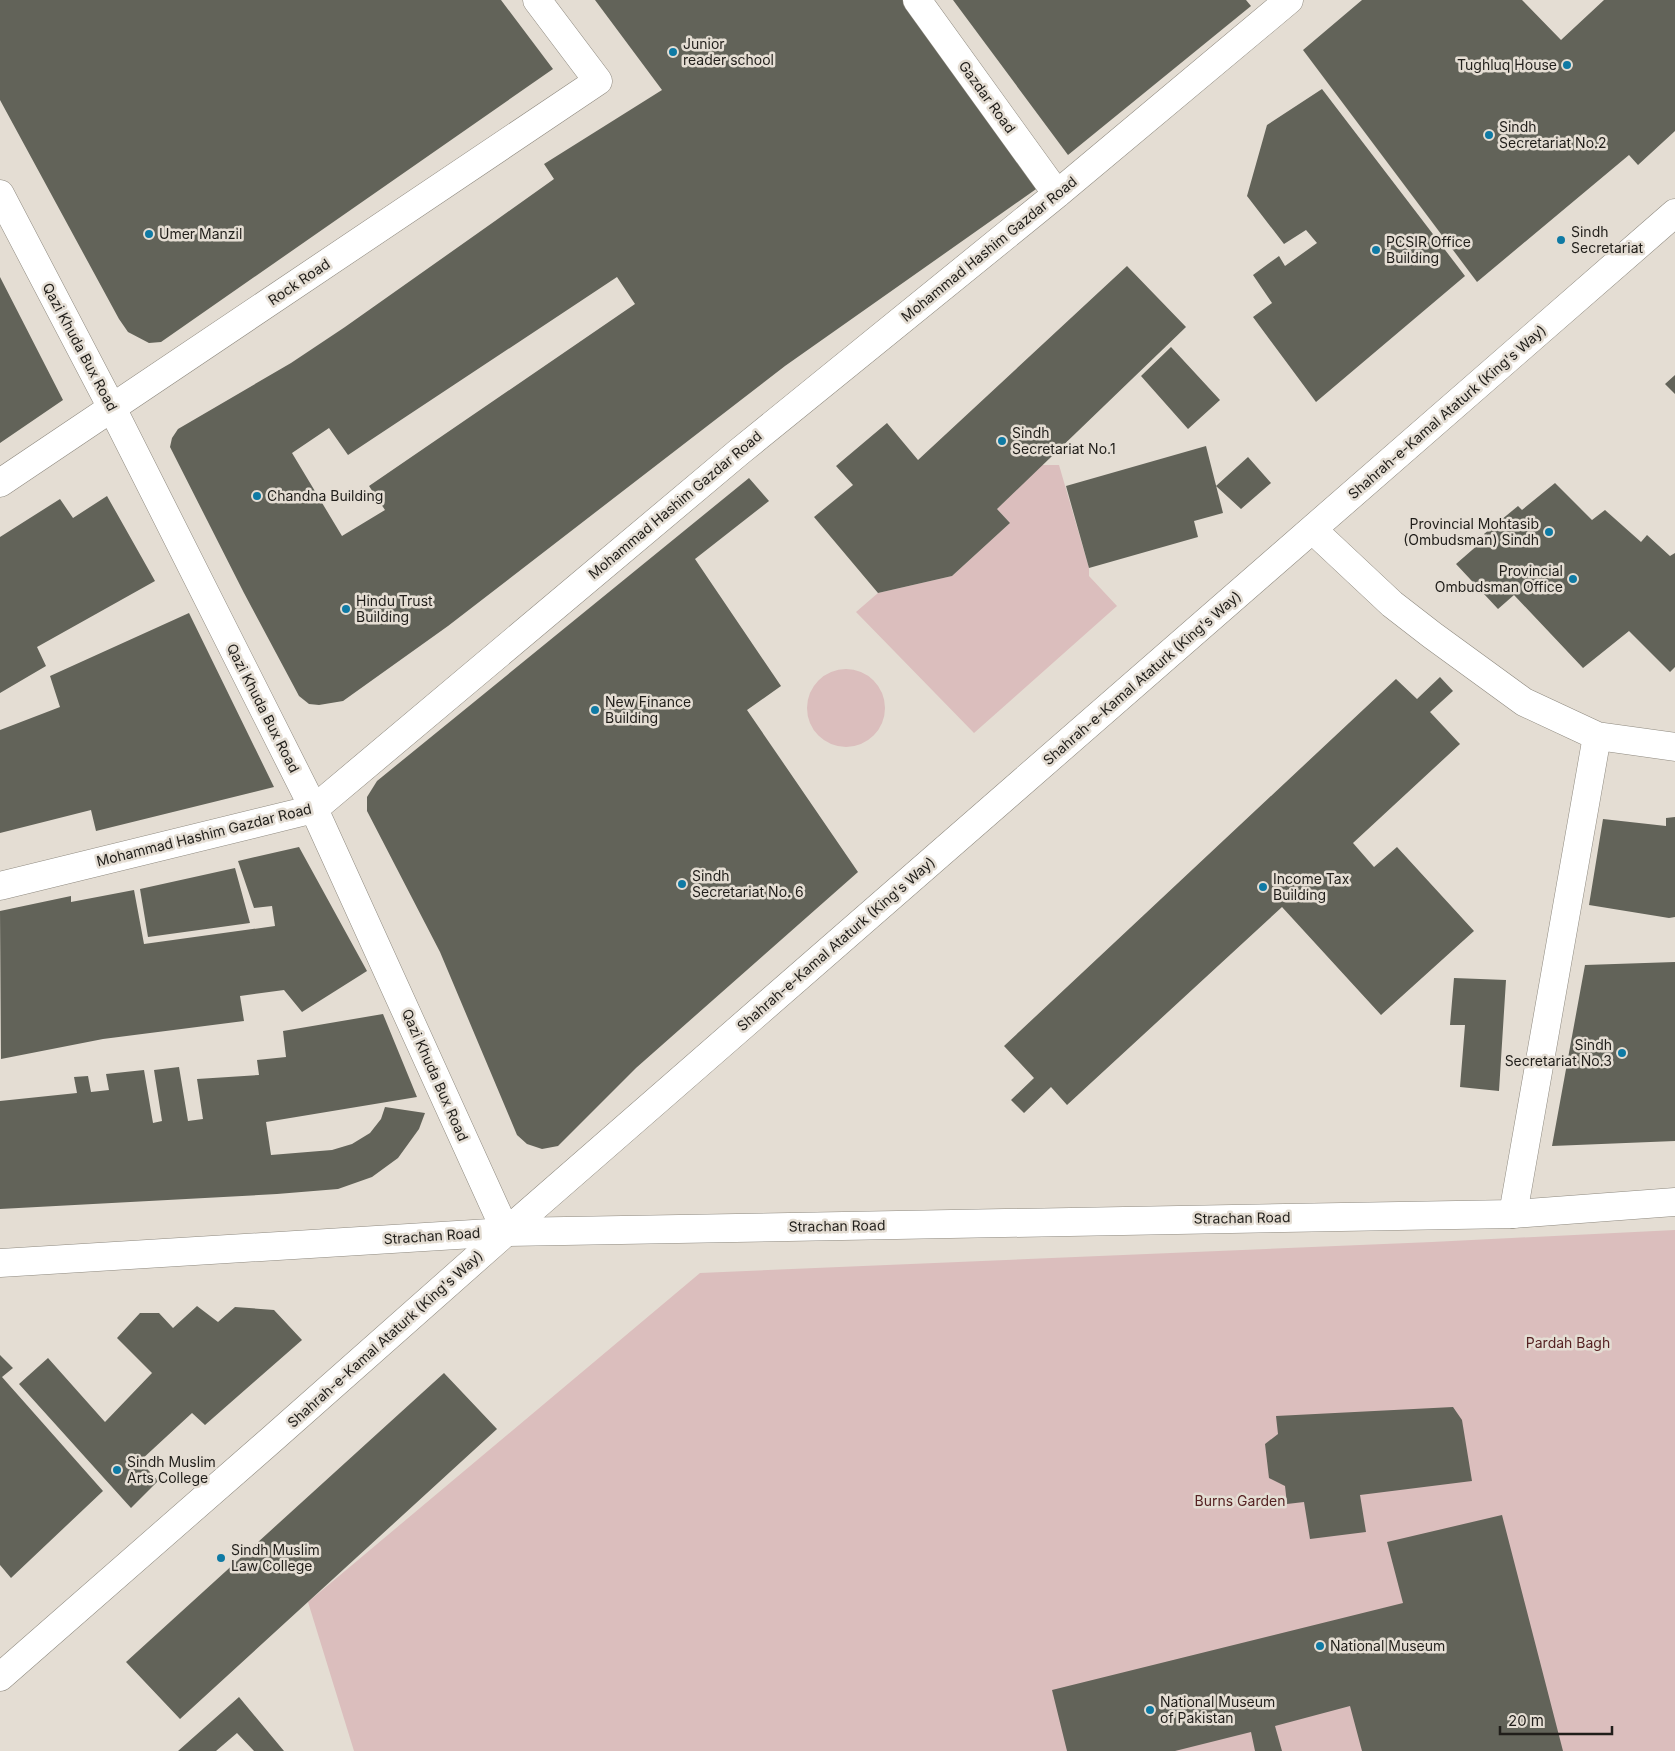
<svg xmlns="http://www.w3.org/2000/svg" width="1675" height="1751" font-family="Inter,sans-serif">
  <rect width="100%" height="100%" fill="#e4ddd3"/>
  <path fill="#dbbebd" d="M 1042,465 L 1059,465 L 1089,568 L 1089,576 L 1117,606 L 974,733 L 856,612 L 878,593 L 952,576 L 1010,523 L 997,509 Z
    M807 708a39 39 0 1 1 78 0a39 39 0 1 1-78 0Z
    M 1675,1230 L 1675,1751 L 354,1751 L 308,1602 L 700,1273 L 1432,1242 Z"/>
  <path fill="#626359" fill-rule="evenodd" d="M 0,0 L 501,0 L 553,69 L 161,342 L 149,343 L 128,332 L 119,319 L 0,100 Z
    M 595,0 L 906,0 L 1039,187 L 785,366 L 448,626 L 343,701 L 319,705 L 309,704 L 299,696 L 244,593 L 170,447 L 172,438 L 178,429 L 291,363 L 345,327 L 495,221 L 554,179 L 544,164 L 662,90 ZM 617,277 L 635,304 L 369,486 L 385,510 L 342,536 L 292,453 L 329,428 L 348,455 Z
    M 953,0 L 1246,0 L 1251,6 L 1068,155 Z
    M 1362,0 L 1522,0 L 1561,40 L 1604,0 L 1675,0 L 1675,131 L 1638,165 L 1629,155 L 1477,282 L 1303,50 Z
    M 1322,89 L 1465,276 L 1316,402 L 1253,317 L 1272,303 L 1253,275 L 1279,256 L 1285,266 L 1317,243 L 1306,230 L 1284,244 L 1247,196 L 1267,125 Z
    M 1127,266 L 1186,327 L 997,509 L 1010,523 L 952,576 L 878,593 L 814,517 L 853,485 L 836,466 L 887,423 L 918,460 Z
    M 0,277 L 63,400 L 0,443 Z
    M 1171,347 L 1220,400 L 1188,429 L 1141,376 Z
    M 1675,375 L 1675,394 L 1665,384 Z
    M 1206,446 L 1223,513 L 1194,521 L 1198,537 L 1089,568 L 1066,486 Z
    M 1248,457 L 1271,483 L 1241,509 L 1216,486 Z
    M 749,478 L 769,501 L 695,559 L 781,686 L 747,710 L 858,872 L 636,1068 L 558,1146 L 542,1149 L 527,1144 L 517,1135 L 440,952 L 367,811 L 367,797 L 377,781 Z
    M 1555,483 L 1592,520 L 1605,510 L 1641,542 L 1647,535 L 1670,556 L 1675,553 L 1675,667 L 1670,672 L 1629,631 L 1583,668 L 1514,595 L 1498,609 L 1456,564 L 1487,537 L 1484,534 L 1518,506 L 1522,510 Z
    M 107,496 L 155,581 L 37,647 L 46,666 L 0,693 L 0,537 L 60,499 L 73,518 Z
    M 189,613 L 274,787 L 96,831 L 91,810 L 0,833 L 0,730 L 60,707 L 50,676 Z
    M 1440,677 L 1453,691 L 1430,712 L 1460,744 L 1353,843 L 1374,867 L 1397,847 L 1474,931 L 1381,1015 L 1282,907 L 1067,1105 L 1051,1087 L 1024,1113 L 1011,1100 L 1034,1078 L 1004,1046 L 1396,679 L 1417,699 Z
    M 1675,817 L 1675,917 L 1669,918 L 1589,905 L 1603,819 L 1666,826 L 1666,818 Z
    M 299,847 L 367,971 L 302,1012 L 284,990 L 240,996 L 244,1021 L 103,1039 L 1,1059 L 0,911 L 71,896 L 71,902 L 134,890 L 144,944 L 275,926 L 272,906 L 254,908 L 238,861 Z
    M 235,868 L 250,923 L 148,937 L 140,889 Z
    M 1675,962 L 1675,1141 L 1552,1146 L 1585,965 Z
    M 1454,978 L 1506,980 L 1499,1091 L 1460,1087 L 1465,1025 L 1450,1025 Z
    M 383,1014 L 417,1097 L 266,1122 L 271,1155 L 332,1150 L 352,1144 L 370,1133 L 381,1119 L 385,1107 L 425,1113 L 419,1129 L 398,1158 L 372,1177 L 338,1189 L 277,1194 L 0,1209 L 0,1101 L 77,1093 L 74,1077 L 88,1076 L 91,1092 L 109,1090 L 106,1074 L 144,1070 L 153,1123 L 162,1121 L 154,1070 L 179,1067 L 188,1121 L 203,1119 L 197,1079 L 259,1075 L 257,1060 L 286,1057 L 283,1031 Z
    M 197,1306 L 218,1322 L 235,1307 L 274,1310 L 302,1340 L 205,1425 L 192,1413 L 140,1461 L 158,1481 L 131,1508 L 19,1384 L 48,1358 L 105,1422 L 152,1373 L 117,1338 L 140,1313 L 159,1313 L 173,1328 Z
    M 0,1355 L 13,1368 L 2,1377 L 103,1491 L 11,1578 L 0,1565 Z
    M 444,1373 L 497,1429 L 180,1719 L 126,1662 Z
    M 1453,1407 L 1462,1420 L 1472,1481 L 1360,1495 L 1366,1532 L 1310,1539 L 1304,1502 L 1287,1504 L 1285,1486 L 1269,1478 L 1265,1444 L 1278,1434 L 1276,1416 Z
    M 1502,1515 L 1563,1751 L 1362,1751 L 1350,1706 L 1275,1726 L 1282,1751 L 1255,1751 L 1251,1732 L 1175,1751 L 1067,1751 L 1052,1690 L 1403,1603 L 1387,1542 Z
    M 239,1697 L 284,1751 L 254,1751 L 237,1733 L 216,1751 L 178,1751 Z"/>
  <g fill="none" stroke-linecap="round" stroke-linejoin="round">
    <defs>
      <path id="minor" d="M 917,0 L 1057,194
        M 0,194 L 112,408 L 314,809 L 506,1232
        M 0,483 L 598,81 L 537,0
        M 1313,530 L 1392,604 L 1432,635 L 1524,702 L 1597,736 L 1675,747
        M 0,886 L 314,809 L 739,452 L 1057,194 L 1289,0
        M 1513,1214 L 1597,736
        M 0,1677 L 271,1440 L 506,1232 L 1675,213"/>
      <path id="major" d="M 0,1263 L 506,1232 L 1513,1214 L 1675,1202"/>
    </defs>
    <use href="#minor" stroke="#8e897f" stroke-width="29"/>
    <use href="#major" stroke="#8e897f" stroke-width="29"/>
    <use href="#minor" stroke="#fff" stroke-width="28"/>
    <use href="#major" stroke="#fff" stroke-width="28"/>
  </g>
  <g fill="#0f7aa4" stroke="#e4ddd3" stroke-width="2">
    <circle cx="673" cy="52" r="5"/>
    <circle cx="1567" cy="65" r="5"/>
    <circle cx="1489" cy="135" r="5"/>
    <circle cx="149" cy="234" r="5"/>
    <circle cx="1561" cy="240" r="5"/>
    <circle cx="1376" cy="250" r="5"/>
    <circle cx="1002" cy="441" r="5"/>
    <circle cx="257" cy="496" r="5"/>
    <circle cx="1549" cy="532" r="5"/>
    <circle cx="1573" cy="579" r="5"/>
    <circle cx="346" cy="609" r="5"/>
    <circle cx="595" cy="710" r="5"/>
    <circle cx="682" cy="884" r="5"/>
    <circle cx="1263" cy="887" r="5"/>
    <circle cx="1622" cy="1053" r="5"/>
    <circle cx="117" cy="1470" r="5"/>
    <circle cx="221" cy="1558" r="5"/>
    <circle cx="1320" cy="1646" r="5"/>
    <circle cx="1150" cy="1710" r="5"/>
  </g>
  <g text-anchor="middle" stroke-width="5" stroke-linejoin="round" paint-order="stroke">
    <g font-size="14" fill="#201e1a" stroke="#e4ddd3" text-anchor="start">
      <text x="683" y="49">Junior<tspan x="683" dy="16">reader school</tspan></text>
      <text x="1557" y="70" text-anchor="end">Tughluq House</text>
      <text x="1499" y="132">Sindh<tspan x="1499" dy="16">Secretariat No.2</tspan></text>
      <text x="1571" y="237">Sindh<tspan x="1571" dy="16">Secretariat</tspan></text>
      <text x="159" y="239">Umer Manzil</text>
      <text x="1386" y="247">PCSIR Office<tspan x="1386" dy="16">Building</tspan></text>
      <text x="1012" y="438">Sindh<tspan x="1012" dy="16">Secretariat No.1</tspan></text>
      <text x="267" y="501">Chandna Building</text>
      <text x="1539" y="529" text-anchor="end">Provincial Mohtasib<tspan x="1539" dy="16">(Ombudsman) Sindh</tspan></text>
      <text x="1563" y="576" text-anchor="end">Provincial<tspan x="1563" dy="16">Ombudsman Office</tspan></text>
      <text x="356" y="606">Hindu Trust<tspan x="356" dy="16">Building</tspan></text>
      <text x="605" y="707">New Finance<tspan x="605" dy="16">Building</tspan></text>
      <text x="692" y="881">Sindh<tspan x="692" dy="16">Secretariat No. 6</tspan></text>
      <text x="1273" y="884">Income Tax<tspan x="1273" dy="16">Building</tspan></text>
      <text x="1612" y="1050" text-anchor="end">Sindh<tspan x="1612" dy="16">Secretariat No.3</tspan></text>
      <text x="127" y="1467">Sindh Muslim<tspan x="127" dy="16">Arts College</tspan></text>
      <text x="231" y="1555">Sindh Muslim<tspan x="231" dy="16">Law College</tspan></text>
      <text x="1330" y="1651">National Museum</text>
      <text x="1160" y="1707">National Museum<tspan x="1160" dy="16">of Pakistan</tspan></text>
    </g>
    <g font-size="14" fill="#201e1a" stroke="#e4ddd3">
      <text transform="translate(987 97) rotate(54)" y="5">Gazdar Road</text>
      <text transform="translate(989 249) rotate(-39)" y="5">Mohammad Hashim Gazdar Road</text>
      <text transform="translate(299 282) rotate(-34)" y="5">Rock Road</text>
      <text transform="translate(80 347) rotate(62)" y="5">Qazi Khuda Bux Road</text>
      <text transform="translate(1447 412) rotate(-41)" y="5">Shahrah-e-Kamal Ataturk (King's Way)</text>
      <text transform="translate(675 505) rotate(-40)" y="5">Mohammad Hashim Gazdar Road</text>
      <text transform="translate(1142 678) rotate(-41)" y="5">Shahrah-e-Kamal Ataturk (King's Way)</text>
      <text transform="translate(263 708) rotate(63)" y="5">Qazi Khuda Bux Road</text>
      <text transform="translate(204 835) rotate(-14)" y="5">Mohammad Hashim Gazdar Road</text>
      <text transform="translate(836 944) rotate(-41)" y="5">Shahrah-e-Kamal Ataturk (King's Way)</text>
      <text transform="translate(435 1075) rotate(66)" y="5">Qazi Khuda Bux Road</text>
      <text transform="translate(1242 1218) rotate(-1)" y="5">Strachan Road</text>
      <text transform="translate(837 1226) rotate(-1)" y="5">Strachan Road</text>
      <text transform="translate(432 1236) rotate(-4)" y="5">Strachan Road</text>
      <text transform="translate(385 1339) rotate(-42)" y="5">Shahrah-e-Kamal Ataturk (King's Way)</text>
    </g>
    <g font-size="14" fill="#562223" stroke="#e4ddd3">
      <text x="1568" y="1348">Pardah Bagh</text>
      <text x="1240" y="1506">Burns Garden</text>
    </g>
  </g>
  <path d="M1500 1726v8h112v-8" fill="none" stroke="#201e1a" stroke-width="2.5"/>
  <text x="1508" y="1726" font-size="15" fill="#201e1a" stroke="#e4ddd3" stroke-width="4" paint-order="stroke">20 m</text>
</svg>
